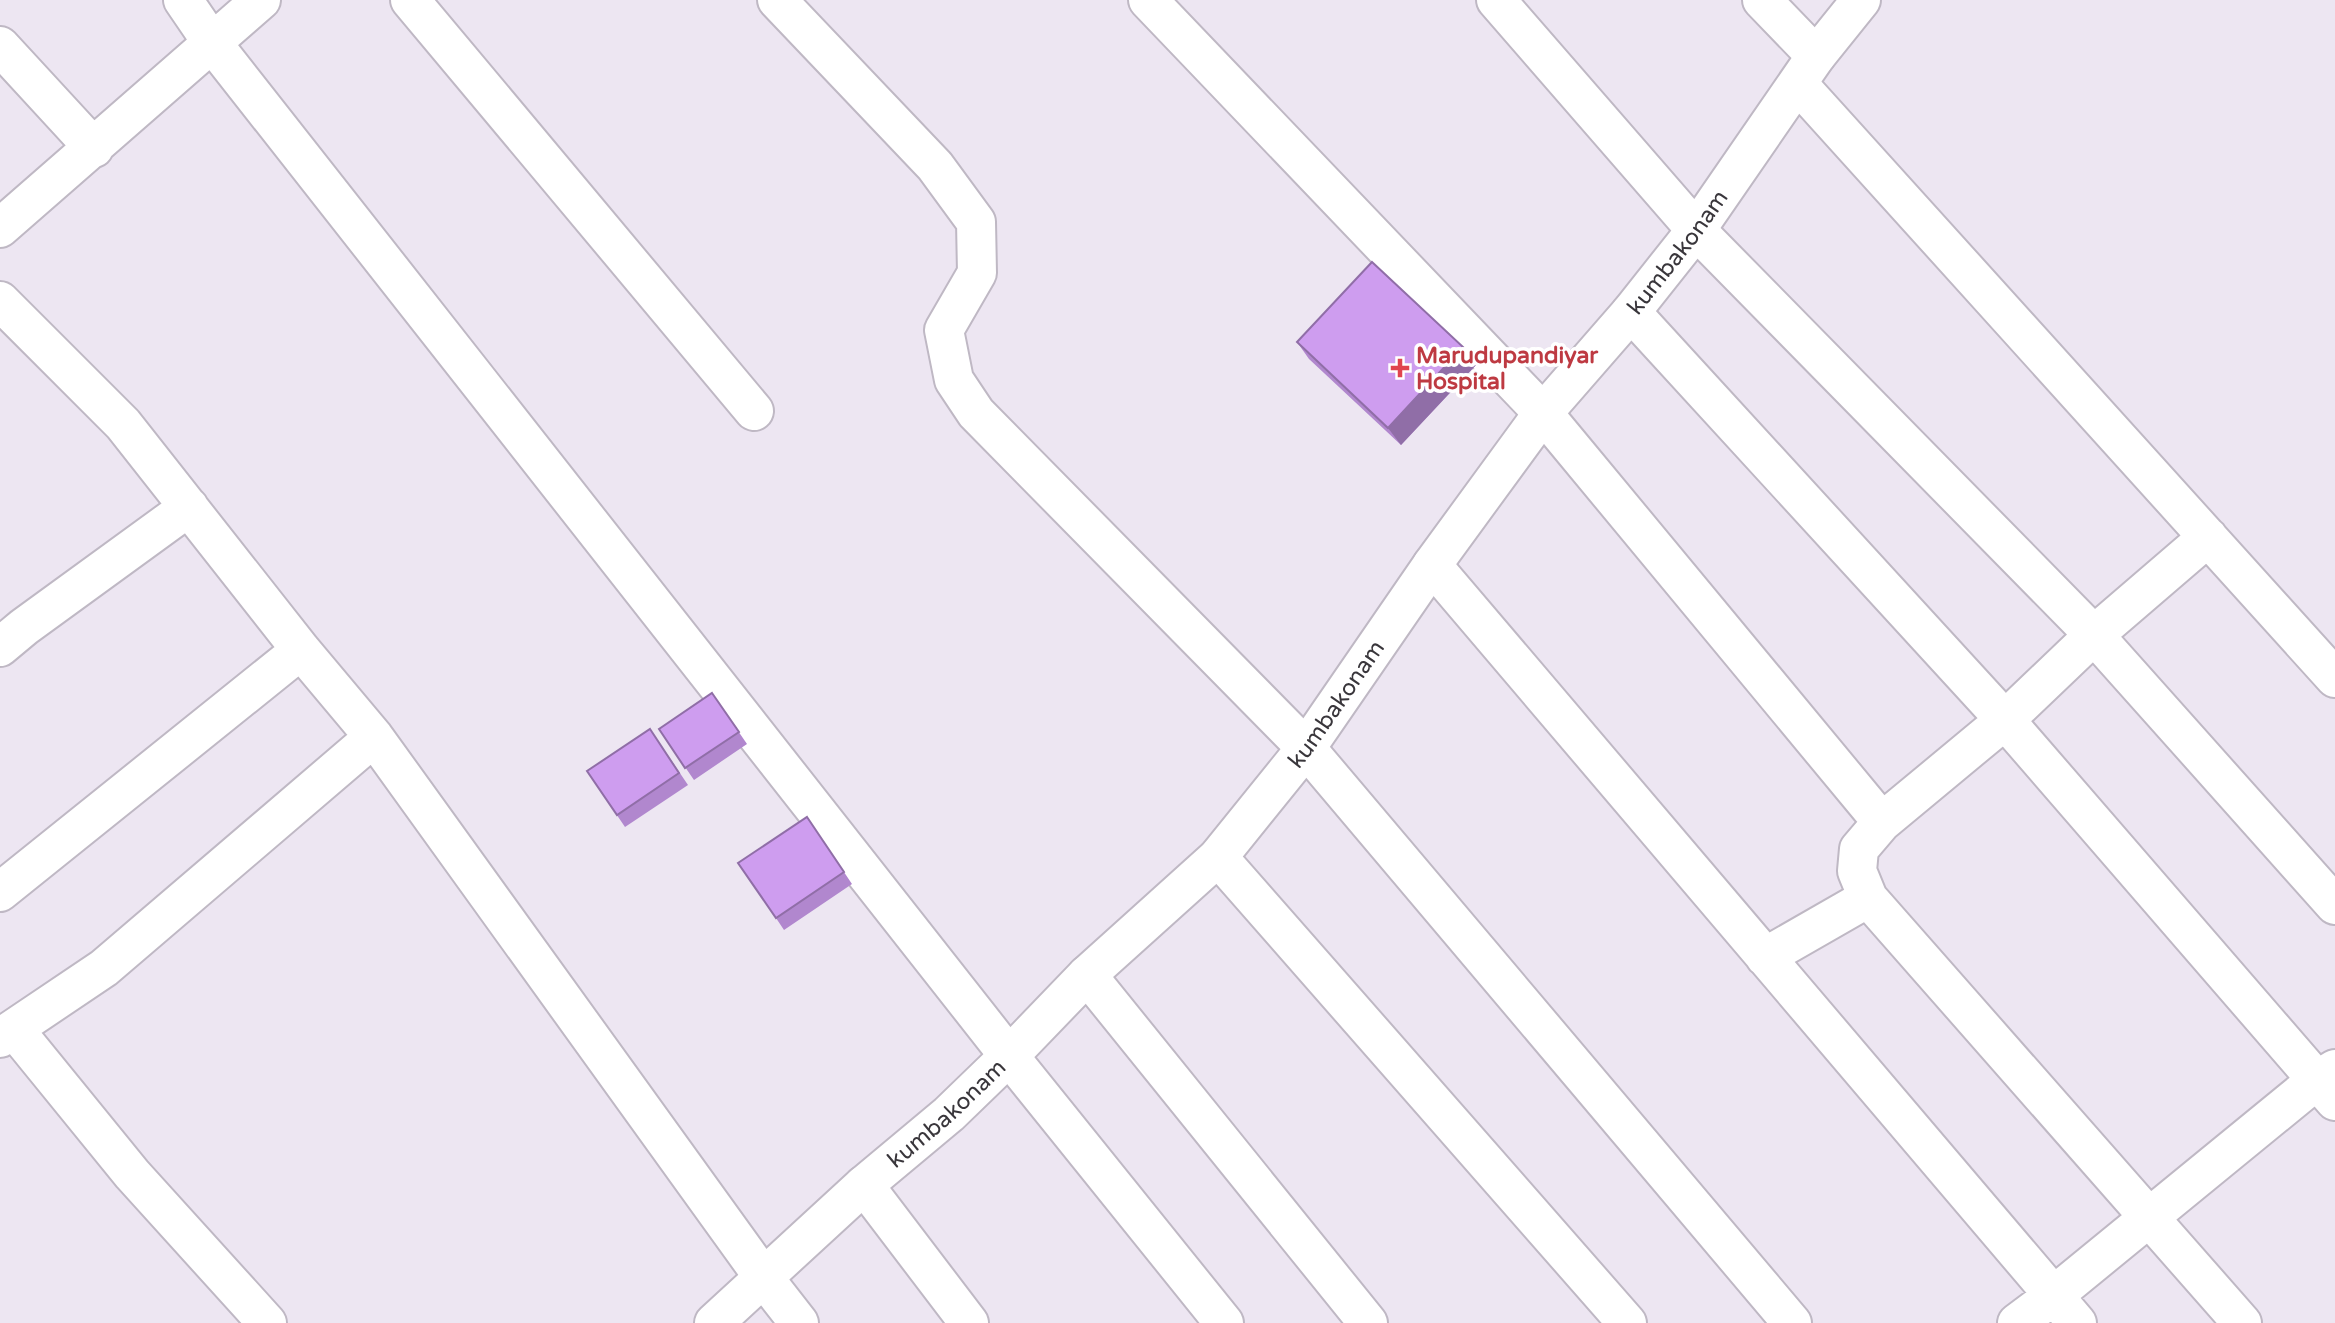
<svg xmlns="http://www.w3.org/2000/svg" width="2335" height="1323" font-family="'Varela Round',sans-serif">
  <rect width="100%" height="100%" fill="#ede6f2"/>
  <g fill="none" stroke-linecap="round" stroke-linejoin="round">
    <defs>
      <path id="street" d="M 183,0 L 213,44 L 1009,1056 L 1224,1323
        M 410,0 L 754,411
        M 777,0 L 935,166 L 976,222 L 977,273 L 944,330 L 954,380 L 976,413 L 1306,748 L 1792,1323
        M 1148,0 L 1543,413 L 1882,822
        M 1496,0 L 1696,230 L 2094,635 L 2335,905
        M 1762,0 L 1816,56
        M 0,46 L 94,148
        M 1798,84 L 2335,678
        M 0,228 L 261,0
        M 0,301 L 123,424 L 301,650 L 374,737 L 764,1278 L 799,1323
        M 1631,312 L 2005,720 L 2335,1101
        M 2208,537 L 2094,635 L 2005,720 L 1882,822 L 1859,849 L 1857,871 L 1868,898 L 2242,1323
        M 1432,565 L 2077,1323
        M 0,647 L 24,627 L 189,507
        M 0,892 L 301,650
        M 1765,957 L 1868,898
        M 1087,975 L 1368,1323
        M 14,1029 L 132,1174 L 267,1323
        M 0,1038 L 104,968 L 374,737
        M 864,1185 L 969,1323
        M 2017,1323 L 2053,1296 L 2317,1080 L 2335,1069"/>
      <g id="secondary">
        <path d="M 1218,857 L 1627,1323"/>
        <path id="s1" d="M 714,1323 L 864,1185 L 949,1114 L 1009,1056 L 1087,975 L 1218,857 L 1306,748 L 1432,565 L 1543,413 L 1631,312 L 1696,230 L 1816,56 L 1861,0"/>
      </g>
    </defs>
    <use href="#street" stroke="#bfb8c4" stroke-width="42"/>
    <use href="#secondary" stroke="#bfb8c4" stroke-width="42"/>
    <use href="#street" stroke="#fff" stroke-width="38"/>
    <use href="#secondary" stroke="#fff" stroke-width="38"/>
  </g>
  <path fill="#b187ce" d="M 1297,342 L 1476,365 L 1401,445 L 1309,359 Z
    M 712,693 L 747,744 L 694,780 L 659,729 Z
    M 650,729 L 688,785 L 625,827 L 587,771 Z
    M 807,817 L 852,884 L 784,930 L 776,918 Z"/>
  <path fill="#906ea7" d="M 1463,347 L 1476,365 L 1401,445 L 1388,428 Z"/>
  <path fill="#ce9def" stroke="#906ea7" stroke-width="2" d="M 1372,262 L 1463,347 L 1388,428 L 1297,342 Z
    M 712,693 L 739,732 L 685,768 L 659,729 Z
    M 650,729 L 679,773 L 617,815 L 587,771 Z
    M 807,817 L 844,872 L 776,918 L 738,863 Z"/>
  <path fill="#e0444e" stroke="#fff" stroke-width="2.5" d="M1396.5 357.5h7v7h7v7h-7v7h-7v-7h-7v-7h7z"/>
  <g text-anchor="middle" stroke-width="7" stroke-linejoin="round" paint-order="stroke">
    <g font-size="23" fill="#39363b" stroke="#fff">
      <text dy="8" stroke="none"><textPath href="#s1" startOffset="1447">kumbakonam</textPath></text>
      <text dy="8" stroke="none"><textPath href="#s1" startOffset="880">kumbakonam</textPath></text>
      <text dy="8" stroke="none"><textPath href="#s1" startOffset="313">kumbakonam</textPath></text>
    </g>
    <g font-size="23" font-weight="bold" fill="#be3a42" stroke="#fff" text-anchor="start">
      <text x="1416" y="363">Marudupandiyar<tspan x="1416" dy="26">Hospital</tspan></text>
    </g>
  </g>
</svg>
